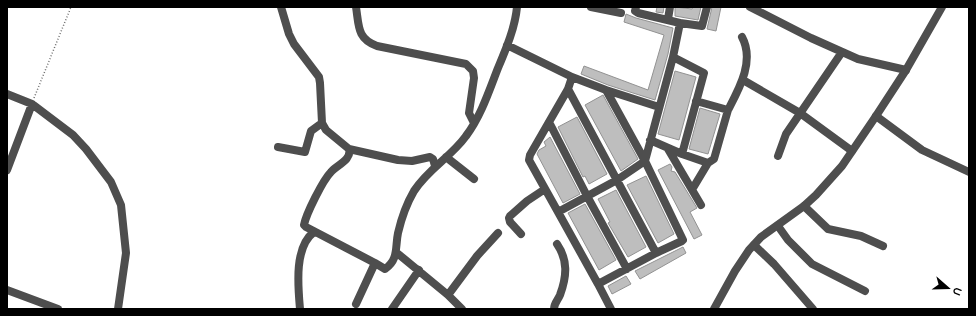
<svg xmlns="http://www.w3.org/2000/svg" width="976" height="316" font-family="Quicksand,sans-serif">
  <rect width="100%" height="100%" fill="#fff"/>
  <path fill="#bebebe" stroke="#929292" d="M 657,7 L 664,7 L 663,13 L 656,12 Z
    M 675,7 L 692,9 L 693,7 L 701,7 L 698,20 L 675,16 Z
    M 712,7 L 721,7 L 716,31 L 707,29 Z
    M 626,14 L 636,18 L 673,28 L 668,54 L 655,100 L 608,85 L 581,74 L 584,66 L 648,90 L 664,35 L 624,22 Z
    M 675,71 L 696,77 L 679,140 L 658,134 Z
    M 603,95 L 638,159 L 621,171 L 585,105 Z
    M 700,108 L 720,114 L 708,154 L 689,149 Z
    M 577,117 L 607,174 L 589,184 L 585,176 L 583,177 L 558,127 Z
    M 550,137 L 580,194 L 563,203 L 537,154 L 539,150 L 546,146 L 544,142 Z
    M 670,164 L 672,167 L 671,171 L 675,172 L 697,208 L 690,212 L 702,235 L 694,239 L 658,170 Z
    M 646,176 L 674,234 L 658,243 L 627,185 Z
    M 616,190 L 646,247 L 628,257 L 608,223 L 610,222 L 598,199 Z
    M 585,204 L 616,260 L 599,270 L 568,213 Z
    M 683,247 L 686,253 L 640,279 L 635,271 Z
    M 626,276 L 631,284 L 612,294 L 608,286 Z"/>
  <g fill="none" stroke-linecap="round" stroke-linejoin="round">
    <path stroke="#707070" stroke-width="1.5" stroke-dasharray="1 2" stroke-linecap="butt" d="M 34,98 L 71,7"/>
    <path stroke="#4e4e4e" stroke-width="8" d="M 281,7 L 289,34 L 294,44 L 319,77 L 320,83 L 322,123 L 326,130 L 349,149 C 352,160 337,165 331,172 C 323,180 306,214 304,225 L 306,227 L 375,263
      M 356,7 C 359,26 357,39 377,46 L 466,64 L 473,71 L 474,78 L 469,113 L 474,123
      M 591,7 L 621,13
      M 750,7 L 811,38 L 858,59 L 906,70
      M 668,19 L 670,7
      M 680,23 L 702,26 L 707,7
      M 507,45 L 572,77 L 606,90 L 645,161 L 617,180 L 558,212 L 598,284
      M 673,57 L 704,73 L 682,154
      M 743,80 L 800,113 L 852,151
      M 568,89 L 656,253
      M 606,90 L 659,107
      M 7,94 L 32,104 L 73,135 L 86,149 L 111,182 L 121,205 L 126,253 L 118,309
      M 728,110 C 739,89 755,61 742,37
      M 876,116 L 922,150 L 969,172
      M 549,122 L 587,196 L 627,269
      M 650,140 L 682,154 L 708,163 L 714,159 L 728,110 L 696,101
      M 278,147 L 305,152 L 311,131 L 322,123
      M 349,149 L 398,160 L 412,161 L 430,157 L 433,159 L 435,166
      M 668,149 L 701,205
      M 778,156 L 786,134 L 842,52
      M 446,157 L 474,179
      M 7,170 L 32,104
      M 693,188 L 708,163
      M 804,206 L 828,229 L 861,236 L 883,246
      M 558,212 L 529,160 L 530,155 L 568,89 L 572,77
      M 778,226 L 788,240 L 812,264 L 865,291
      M 521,234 L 510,222 L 509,218 L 510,216 L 527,201 L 545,189
      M 754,245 L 774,264 L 813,309
      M 397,253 L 448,295 L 462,309
      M 7,290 L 58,309
      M 448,295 L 477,256 L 498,233
      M 356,304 L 375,263 L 385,269 C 399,259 395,247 398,233 C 401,220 407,203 414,191 C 428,169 451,157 466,136 C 481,116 489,91 498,68 C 506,49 515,28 517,7
      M 300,309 C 298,286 294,247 314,232
      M 392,309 L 419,270
      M 554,309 C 554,303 558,300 560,295 C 567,276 568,260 557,244
      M 611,309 L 598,284 L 656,253 L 682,241 L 683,240 L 645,161 L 673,57 L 680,23 L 638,13 L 635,11 L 636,7"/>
    <path stroke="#4e4e4e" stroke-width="8" d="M 714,309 L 735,271 L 749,250 L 761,237 L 804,206 L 816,195 L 842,166 L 876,116 L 906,70 L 942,7"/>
  </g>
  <rect width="976" height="316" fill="none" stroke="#000000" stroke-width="16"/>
  <g transform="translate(948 288) rotate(110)" stroke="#ffffff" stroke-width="3" paint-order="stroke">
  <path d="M0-3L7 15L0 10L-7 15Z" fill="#000000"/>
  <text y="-6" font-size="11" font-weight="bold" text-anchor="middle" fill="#000000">U</text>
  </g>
</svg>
